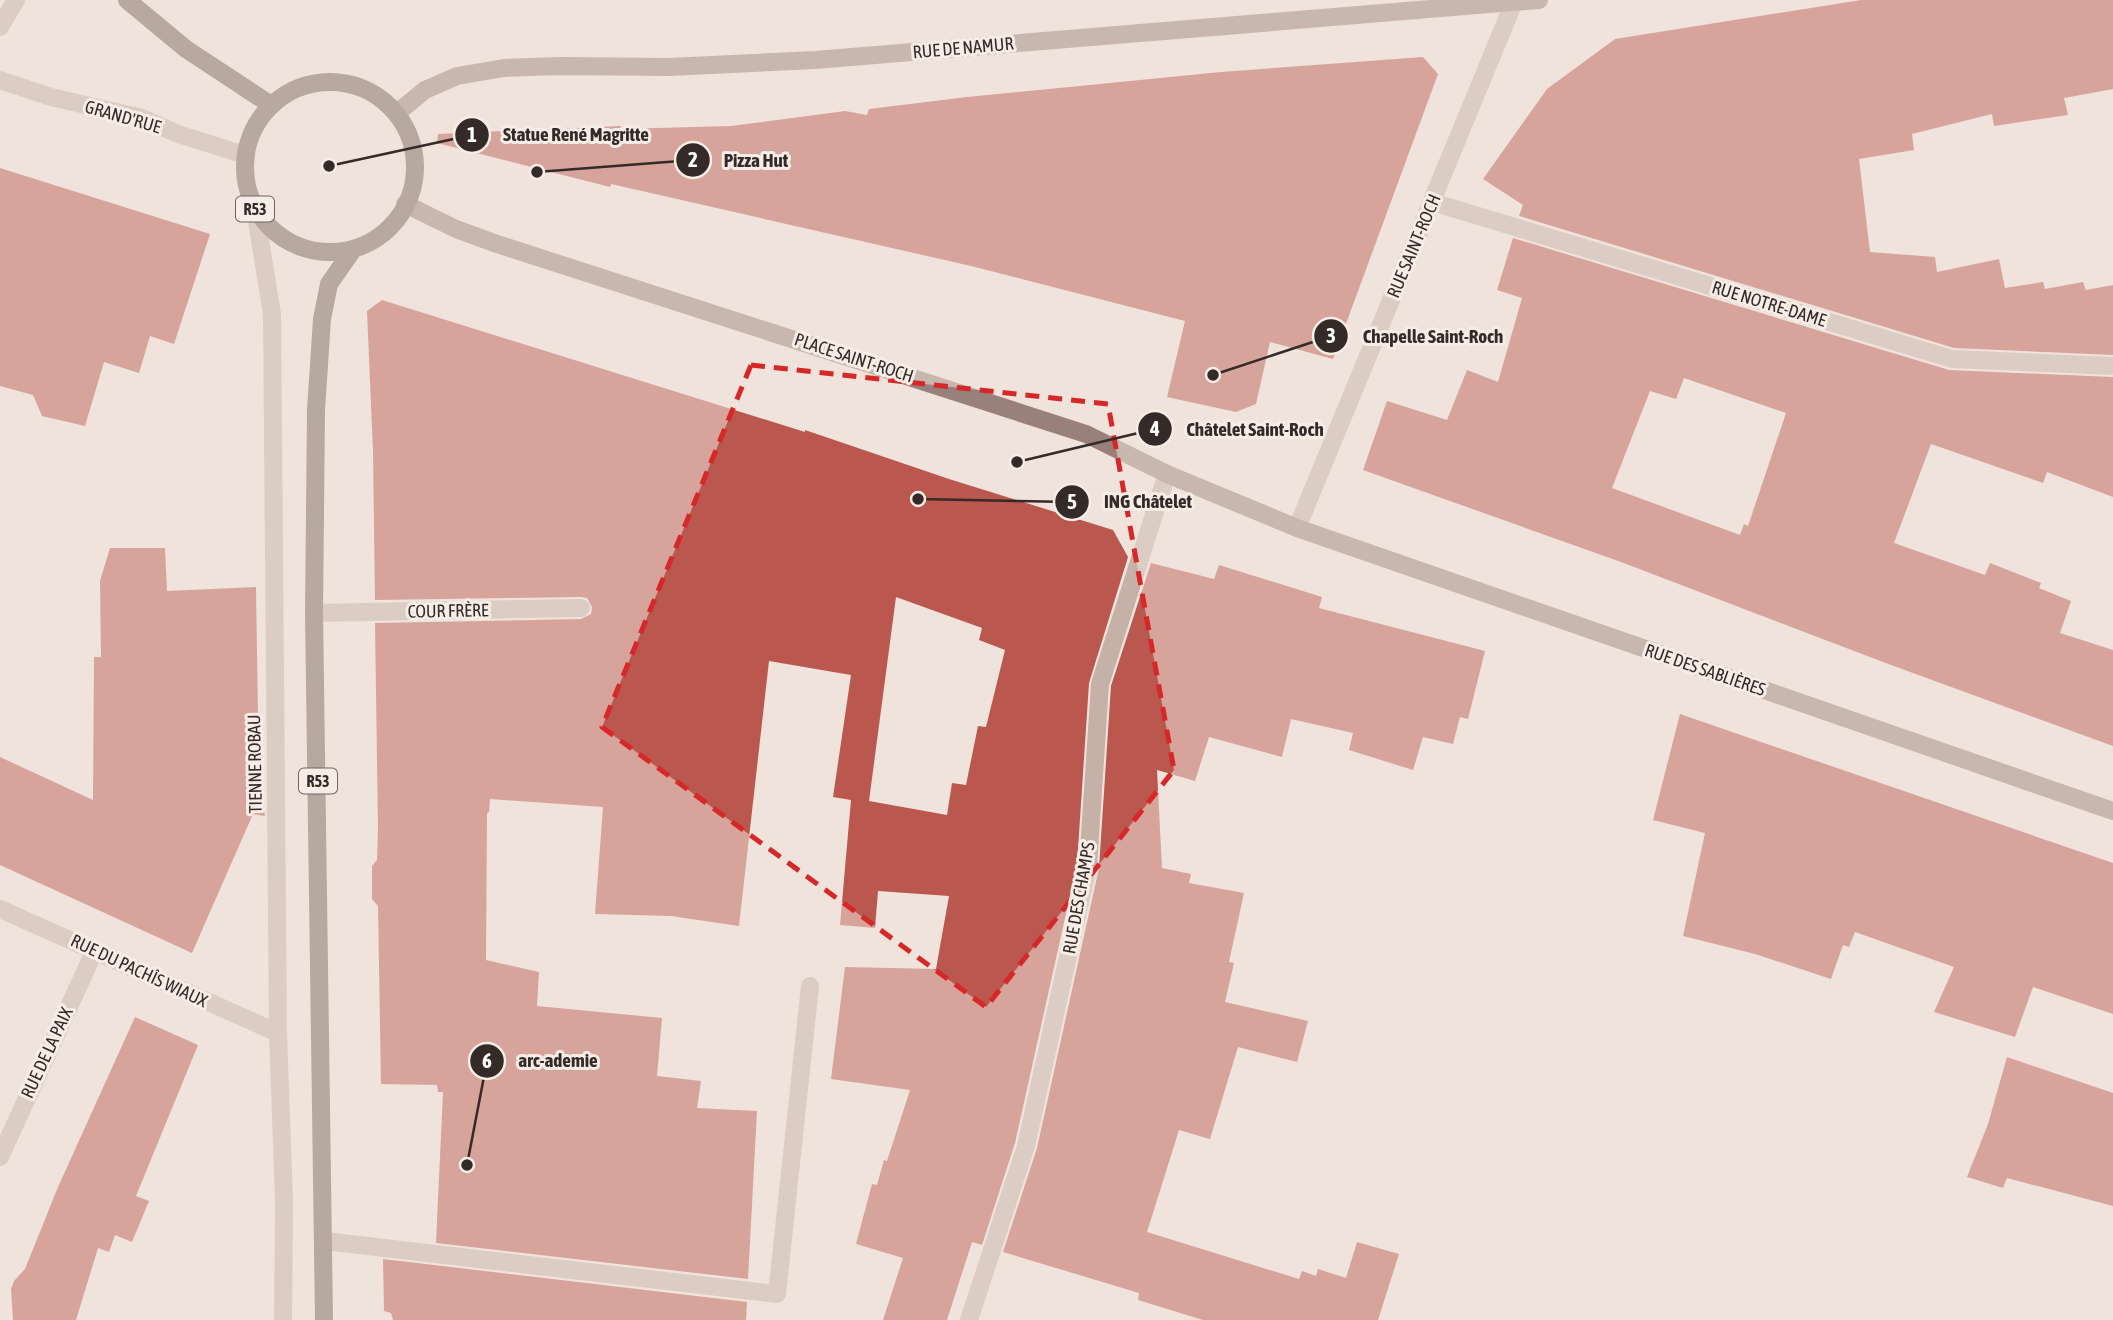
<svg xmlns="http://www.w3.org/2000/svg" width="2113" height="1320" font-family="'Asap Condensed',sans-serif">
  <rect width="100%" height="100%" fill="#efe3db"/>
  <path fill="#ba574e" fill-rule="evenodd" d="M 1861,0 L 2113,0 L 2113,89 L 2064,98 L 2068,115 L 1994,126 L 1992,114 L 1912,134 L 1914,150 L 1859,159 L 1870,252 L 1935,257 L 1937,272 L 1999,259 L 2005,288 L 2043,282 L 2045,289 L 2083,282 L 2086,290 L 2113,285 L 2113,355 L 1954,348 L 1519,216 L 1523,205 L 1483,179 L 1547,89 L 1615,39 Z
    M 1423,57 L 1438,74 L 1333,359 L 1270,342 L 1256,404 L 1236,412 L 1167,397 L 1185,321 L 971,266 L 611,184 L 610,187 L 437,143 L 438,134 L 621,126 L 620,129 L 731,126 L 845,111 L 867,115 L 869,109 L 967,97 L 1221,72 Z
    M 0,168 L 210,234 L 174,344 L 150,336 L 139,373 L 104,362 L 85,426 L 42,416 L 33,395 L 0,386 Z
    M 1513,238 L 1949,370 L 2113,377 L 2113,497 L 2047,472 L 2043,483 L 1931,444 L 1894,543 L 1985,575 L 1990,563 L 2041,583 L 2039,588 L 2071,601 L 2060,633 L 2113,650 L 2113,746 L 1891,665 L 1621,562 L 1363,470 L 1387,401 L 1447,420 L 1467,370 L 1498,382 L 1522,298 L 1497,290 ZM 1684,378 L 1786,413 L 1748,526 L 1744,524 L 1740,535 L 1612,488 L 1650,391 L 1676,399 Z
    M 382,300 L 805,432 L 805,430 L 949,479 L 1113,530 L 1128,557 L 1089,683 L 1077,864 L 1015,1143 L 982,1245 L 972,1242 L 947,1320 L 883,1320 L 903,1258 L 856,1244 L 872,1184 L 877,1185 L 884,1160 L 887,1161 L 910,1090 L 831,1079 L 845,967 L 936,969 L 949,896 L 878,891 L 875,928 L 840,925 L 851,800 L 833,797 L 851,675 L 769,661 L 739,926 L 671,916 L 595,914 L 603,807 L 490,799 L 489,812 L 487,813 L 486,960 L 539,972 L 537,1006 L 662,1018 L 657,1076 L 701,1081 L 697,1108 L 757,1111 L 748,1279 L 436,1243 L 443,1092 L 438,1092 L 437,1085 L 381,1084 L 378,906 L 372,899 L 372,866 L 377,860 L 378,829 L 375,623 L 581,619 L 591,614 L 592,607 L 587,598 L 581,597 L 375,600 L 373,452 L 367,311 ZM 896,597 L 982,628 L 979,640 L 1005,650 L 986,727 L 978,726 L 966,785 L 952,783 L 947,815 L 869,801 Z
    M 110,548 L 165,548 L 167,591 L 256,587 L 259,783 L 265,816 L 253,814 L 192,953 L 0,865 L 0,757 L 93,800 L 94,657 L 101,657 L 100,581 Z
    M 1151,563 L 1214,579 L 1219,565 L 1322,597 L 1319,608 L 1485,651 L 1468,719 L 1460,717 L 1453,744 L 1423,737 L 1413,770 L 1349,750 L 1353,733 L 1291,719 L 1282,757 L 1209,737 L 1195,781 L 1157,770 L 1162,868 L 1191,874 L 1189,883 L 1244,893 L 1229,962 L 1234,963 L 1225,1002 L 1308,1021 L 1297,1062 L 1238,1047 L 1210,1139 L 1179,1130 L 1147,1232 L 1299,1279 L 1302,1271 L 1316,1276 L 1318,1269 L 1346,1278 L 1357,1242 L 1399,1254 L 1378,1320 L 1203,1320 L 1138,1300 L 1139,1293 L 1003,1252 L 1037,1148 L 1099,868 L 1111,686 Z
    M 1680,714 L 2113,863 L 2113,1014 L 2033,987 L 2015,1037 L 1934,1012 L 1954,967 L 1855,932 L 1849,947 L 1843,945 L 1831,979 L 1755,954 L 1683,936 L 1705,833 L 1653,820 Z
    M 135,1017 L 198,1045 L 136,1196 L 149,1201 L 132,1242 L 115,1235 L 109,1252 L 98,1248 L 76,1320 L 13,1320 L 11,1289 L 14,1281 L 25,1269 L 58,1187 Z
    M 2007,1057 L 2113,1093 L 2113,1206 L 2007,1178 L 2003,1188 L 1967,1177 L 1988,1124 Z
    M 383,1259 L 747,1302 L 746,1320 L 393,1320 L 391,1313 L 384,1311 Z"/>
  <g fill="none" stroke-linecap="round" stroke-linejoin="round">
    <path stroke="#c6b1a8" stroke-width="18" d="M 325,1241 L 777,1294 L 810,986"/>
    <path stroke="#c6b1a8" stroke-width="18" d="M 0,27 L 16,0
      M 0,80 L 51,97 L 142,118 L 178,134 L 245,155
      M 1432,202 L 1952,359 L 2113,366
      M 255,209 L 272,314 L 278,1033 L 284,1203 L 283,1320
      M 1297,528 L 1514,2
      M 314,613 L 581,608
      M 0,909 L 278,1033
      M 0,1157 L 95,950
      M 969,1320 L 1026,1146 L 1088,866 L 1100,684 L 1167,474"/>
    <path stroke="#99807a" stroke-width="18" d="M 397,113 L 425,90 L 457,76 L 504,68 L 561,66 L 669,67 L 815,60 L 1539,0
      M 405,204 L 456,229 L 497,244 L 1086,434 L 1167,474 L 1297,528 L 2113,811"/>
    <path stroke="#745f5a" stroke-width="18" d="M 127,0 L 186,49 L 271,105
      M245 167a85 85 0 1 1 170 0a85 85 0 1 1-170 0Z
      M 324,1320 L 314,613 L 316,410 L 322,319 L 329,284 L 352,251"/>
  </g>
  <path d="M0 0H2113V1320H0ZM 751,365 L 1108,404 L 1174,770 L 986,1007 L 602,727 Z" fill="#efe3db" fill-opacity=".55" fill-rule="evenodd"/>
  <path fill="none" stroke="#d62828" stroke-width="5" stroke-dasharray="14 9" stroke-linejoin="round" d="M 751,365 L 1108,404 L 1174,770 L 986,1007 L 602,727 Z"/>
  <g text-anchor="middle" stroke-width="6" stroke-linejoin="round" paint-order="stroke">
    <g fill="#f7ede7" stroke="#6e6461" stroke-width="2">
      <rect x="236" y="196.5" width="38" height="25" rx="5"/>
      <rect x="299" y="768.5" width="38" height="25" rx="5"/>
    </g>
    <g font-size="16" font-weight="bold" fill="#342a28">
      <text x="255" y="215">R53</text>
      <text x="318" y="787">R53</text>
    </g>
    <g font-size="18" fill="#342a28" stroke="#f7ede7">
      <text transform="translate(963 48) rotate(-5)" y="6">RUE DE NAMUR</text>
      <text transform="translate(123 117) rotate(16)" y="6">GRAND'RUE</text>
      <text transform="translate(1414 246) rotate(-67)" y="6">RUE SAINT-ROCH</text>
      <text transform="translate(1769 304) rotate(17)" y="6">RUE NOTRE-DAME</text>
      <text transform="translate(854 358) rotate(18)" y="6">PLACE SAINT-ROCH</text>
      <text transform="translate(448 611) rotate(-1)" y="6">COUR FRÈRE</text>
      <text transform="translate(1705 670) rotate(19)" y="6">RUE DES SABLIÈRES</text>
      <text transform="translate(255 764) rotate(-91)" y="6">TIENNE ROBAU</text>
      <text transform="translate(1079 898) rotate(-80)" y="6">RUE DES CHAMPS</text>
      <text transform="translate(139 971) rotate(25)" y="6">RUE DU PACHÎS WIAUX</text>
      <text transform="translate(47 1053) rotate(-65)" y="6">RUE DE LA PAIX</text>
    </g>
  </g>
  <path fill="none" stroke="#342a28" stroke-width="2.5" d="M329 166L472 135M537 172L693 160M1213 375L1331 336M1017 462L1155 429M918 499L1072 502M467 1165L487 1061"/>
  <g fill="#342a28" stroke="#f7ede7" stroke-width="2.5">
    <circle cx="329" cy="166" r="7"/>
    <circle cx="537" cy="172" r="7"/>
    <circle cx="1213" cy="375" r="7"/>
    <circle cx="1017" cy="462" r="7"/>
    <circle cx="918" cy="499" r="7"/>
    <circle cx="467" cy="1165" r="7"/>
    <circle cx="472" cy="135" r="18"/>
    <circle cx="693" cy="160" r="18"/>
    <circle cx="1331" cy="336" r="18"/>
    <circle cx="1155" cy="429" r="18"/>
    <circle cx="1072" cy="502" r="18"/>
    <circle cx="487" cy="1061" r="18"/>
  </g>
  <g font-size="21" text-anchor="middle" font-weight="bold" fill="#fff">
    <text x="472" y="142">1</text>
    <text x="693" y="167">2</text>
    <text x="1331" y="343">3</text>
    <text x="1155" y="436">4</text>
    <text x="1072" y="509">5</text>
    <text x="487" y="1068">6</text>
  </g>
  <g font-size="19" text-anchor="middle" font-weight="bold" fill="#342a28" stroke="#f7ede7" stroke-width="6" stroke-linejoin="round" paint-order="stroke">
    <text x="576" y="141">Statue René Magritte</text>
    <text x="756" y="167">Pizza Hut</text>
    <text x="1433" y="343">Chapelle Saint-Roch</text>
    <text x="1255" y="436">Châtelet Saint-Roch</text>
    <text x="1148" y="508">ING Châtelet</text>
    <text x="558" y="1067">arc-ademie</text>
  </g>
</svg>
